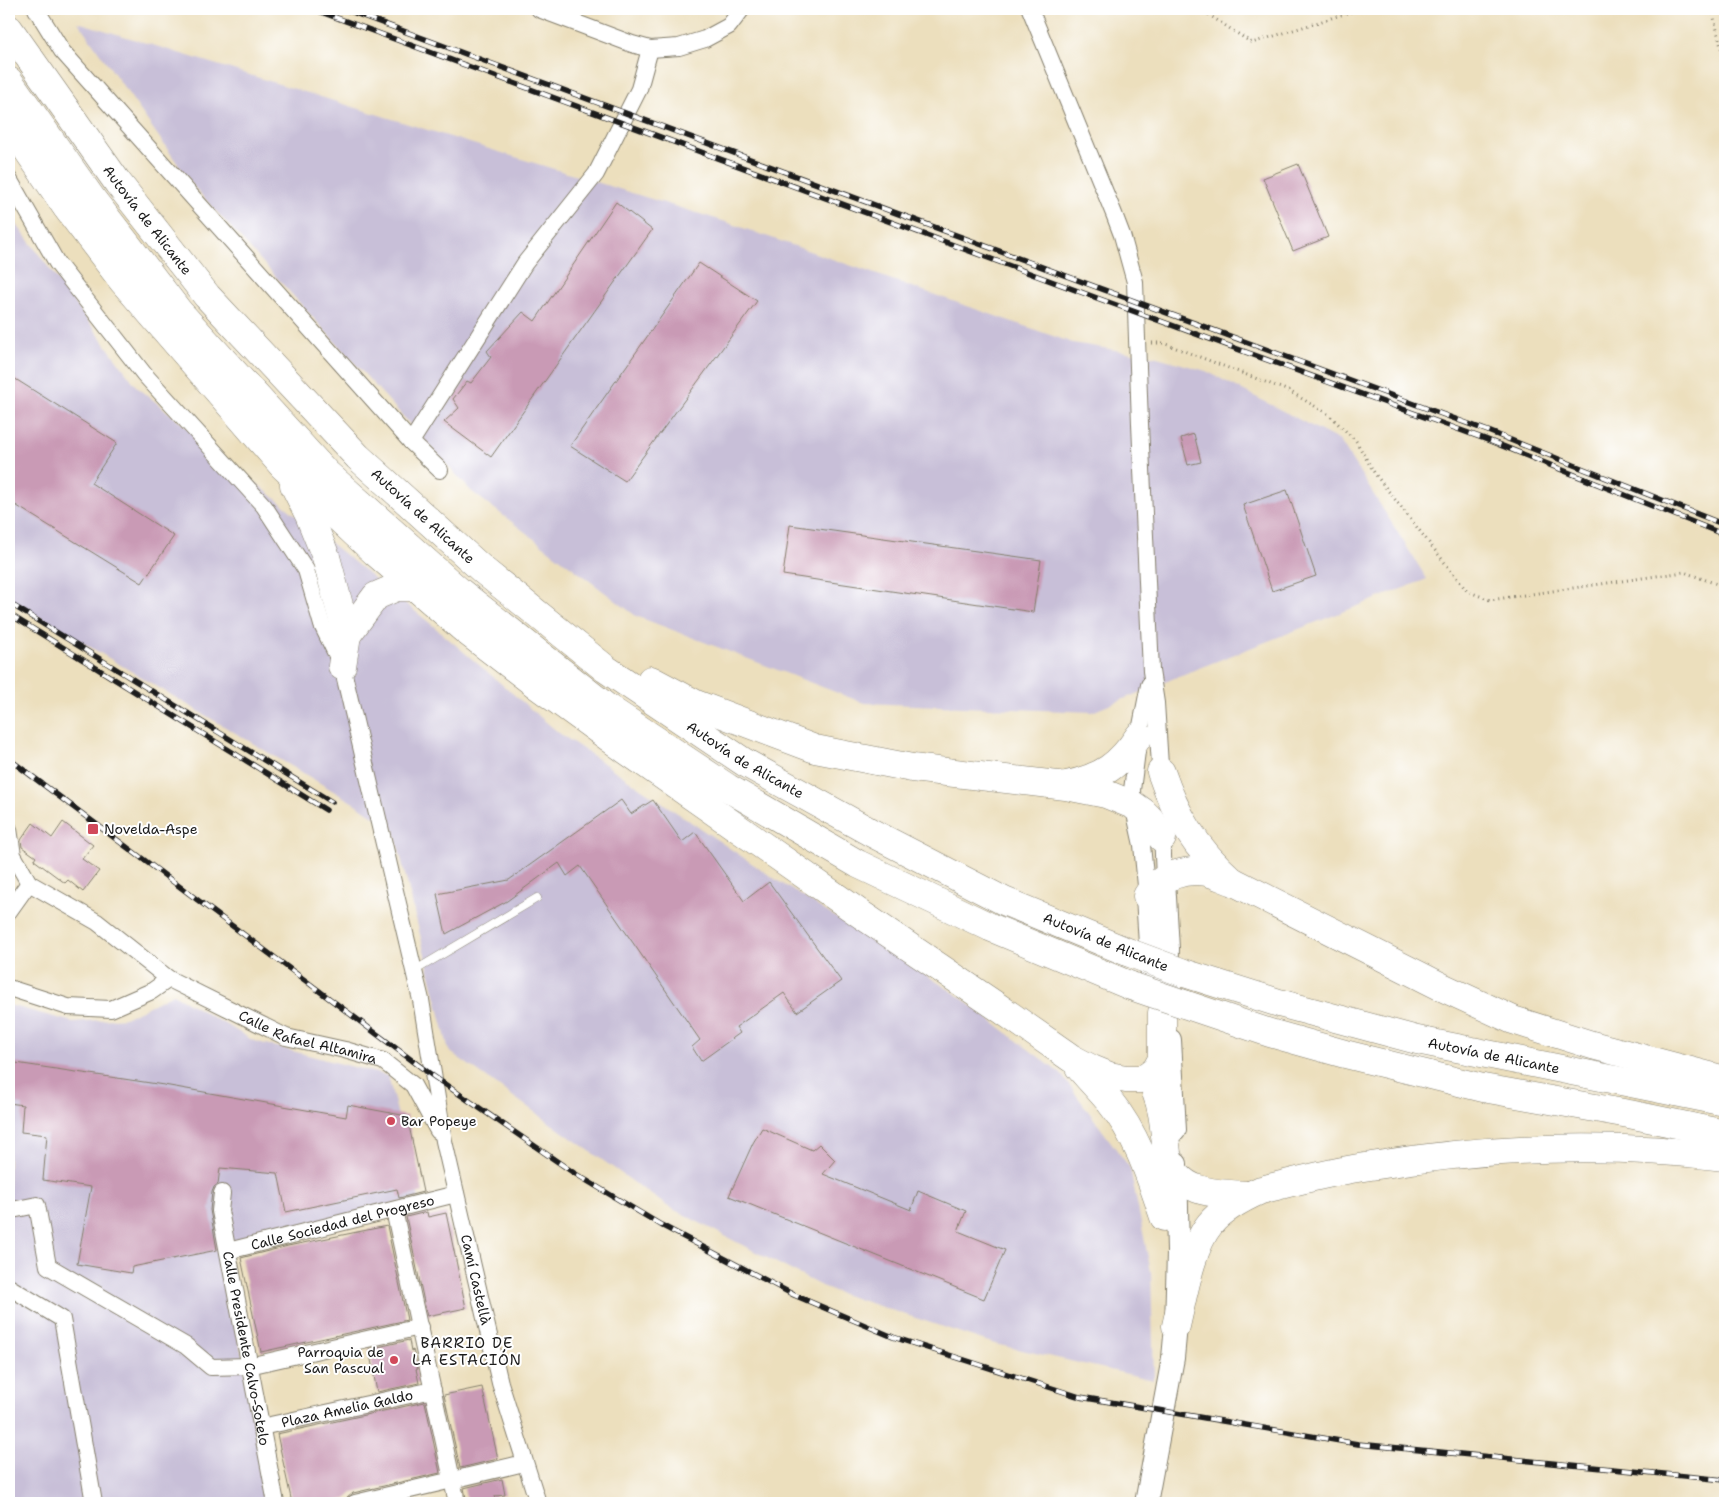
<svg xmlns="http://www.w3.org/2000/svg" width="1734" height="1512" font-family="'Shantell Sans',sans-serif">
  <rect width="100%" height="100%" fill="#fff"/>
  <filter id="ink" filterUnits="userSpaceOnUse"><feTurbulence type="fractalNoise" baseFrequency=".02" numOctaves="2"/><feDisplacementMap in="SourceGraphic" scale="10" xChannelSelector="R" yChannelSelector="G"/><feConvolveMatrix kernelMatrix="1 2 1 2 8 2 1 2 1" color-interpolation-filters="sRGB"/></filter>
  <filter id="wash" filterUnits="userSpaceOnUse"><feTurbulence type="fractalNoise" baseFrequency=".0096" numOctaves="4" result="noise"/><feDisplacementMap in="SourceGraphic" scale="20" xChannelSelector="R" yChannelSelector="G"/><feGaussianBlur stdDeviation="1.12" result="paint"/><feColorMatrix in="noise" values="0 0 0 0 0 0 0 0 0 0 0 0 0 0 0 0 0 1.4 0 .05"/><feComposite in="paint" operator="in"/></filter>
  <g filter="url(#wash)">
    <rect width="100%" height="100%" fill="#ecdfbd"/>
    <path fill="#c8bfd8" d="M 78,22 L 726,222 L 1073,343 L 1157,357 L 1206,371 L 1340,441 L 1427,579 L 1194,670 L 1092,712 L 864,703 L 636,616 L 471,491 L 194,187 Z
      M 9,214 L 137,387 L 431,624 L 559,733 L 778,881 L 956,994 L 1061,1074 L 1130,1168 L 1151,1272 L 1154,1380 L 995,1344 L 827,1289 L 667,1206 L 449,1051 L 394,830 L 357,805 L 9,599 Z
      M 173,994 L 254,1041 L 388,1076 L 419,1198 L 216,1246 L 244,1363 L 268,1503 L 9,1503 L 9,1005 L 73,1022 L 125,1018 Z"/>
    <g id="blocks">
      <path fill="#c99ab5" d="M 1298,164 L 1328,237 L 1293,251 L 1263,178 Z
        M 616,202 L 652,230 L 491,457 L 444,422 L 459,408 L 453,399 L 467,381 L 471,383 L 491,357 L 487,351 L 523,312 L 535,321 Z
        M 699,263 L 757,301 L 625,481 L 570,446 Z
        M 9,375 L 117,443 L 91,483 L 174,536 L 142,583 L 9,501 Z
        M 1194,434 L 1201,462 L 1188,465 L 1181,438 Z
        M 1287,490 L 1316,576 L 1272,591 L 1243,505 Z
        M 790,525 L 1041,560 L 1033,612 L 783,575 Z
        M 621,800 L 631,814 L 653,800 L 682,842 L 695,832 L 744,901 L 769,882 L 841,981 L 797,1012 L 784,993 L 736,1027 L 740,1033 L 701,1061 L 692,1047 L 700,1040 L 580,866 L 567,876 L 559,863 L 507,901 L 446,934 L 437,894 L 509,880 Z
        M 63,822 L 93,845 L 82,859 L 99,871 L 83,892 L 68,880 L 65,883 L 34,860 L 36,857 L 22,847 L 21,840 L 33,823 L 52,838 Z
        M 9,1062 L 164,1085 L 346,1117 L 348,1105 L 407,1116 L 423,1192 L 399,1198 L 397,1189 L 286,1212 L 278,1173 L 220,1168 L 218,1184 L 214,1187 L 212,1192 L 210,1210 L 217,1250 L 132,1267 L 131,1273 L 77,1264 L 91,1187 L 43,1180 L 47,1135 L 21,1132 L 23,1105 L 9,1103 Z
        M 762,1128 L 812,1150 L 819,1144 L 835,1160 L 823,1174 L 911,1210 L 918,1191 L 966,1211 L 958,1231 L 1005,1250 L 984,1299 L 729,1196 L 753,1143 Z
        M 427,1212 L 428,1217 L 446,1213 L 466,1308 L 427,1316 L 406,1217 Z
        M 387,1226 L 407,1320 L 261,1352 L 241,1258 L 288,1246 Z
        M 409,1340 L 411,1351 L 413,1350 L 416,1362 L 418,1369 L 416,1369 L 419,1383 L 377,1392 L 369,1349 Z
        M 482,1387 L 498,1459 L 460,1468 L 444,1395 Z
        M 425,1402 L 440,1473 L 353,1493 L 346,1499 L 326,1503 L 292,1503 L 277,1434 Z
        M 502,1479 L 505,1495 L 495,1496 L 497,1503 L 467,1503 L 464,1488 Z"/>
    </g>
  </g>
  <g filter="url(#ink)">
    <use href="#blocks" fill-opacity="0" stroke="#847e6c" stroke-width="1"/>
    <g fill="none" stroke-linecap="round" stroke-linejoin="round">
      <defs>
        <path id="lane" d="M 414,971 L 537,898"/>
        <g id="street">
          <path d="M 36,9 L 62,51 L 411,442 L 440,470"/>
          <path d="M 539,9 L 632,44 L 650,49 L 679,47 L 705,39 L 729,26 L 742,9"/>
          <path d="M 1030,9 L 1114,214 L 1122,235 L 1135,282 L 1140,424 L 1151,671 L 1156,703 L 1161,781"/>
          <path id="s1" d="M 9,179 L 57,263 L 144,374 L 264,506 L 306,570 L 322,625 L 342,666 L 414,971 L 421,1000 L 444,1141 L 500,1383 L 538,1503"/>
          <path d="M 411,442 L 525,263 L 596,174 L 639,89 L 650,49"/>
          <path d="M 9,829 L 13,855 L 29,883"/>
          <path d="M 1162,830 L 1164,880"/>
          <path d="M 1147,896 L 1142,845 L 1133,805 L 1132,790 L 1139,736 L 1149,685"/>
          <path d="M 9,911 L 29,883 L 97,922 L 169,979"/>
          <path id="s2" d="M 9,988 L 68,1007 L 111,1009 L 152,991 L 169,979 L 286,1037 L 345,1050 L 383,1061 L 413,1085 L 438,1131"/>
          <path id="s3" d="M 222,1193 L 220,1211 L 276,1503"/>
          <path d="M 394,1210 L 457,1503"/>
          <path d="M 9,1213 L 12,1210 L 37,1205 L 48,1266 L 186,1346 L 211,1367 L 249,1366 L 420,1327"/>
          <path id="s4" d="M 228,1251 L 456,1194"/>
          <path d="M 9,1287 L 62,1319 L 94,1503"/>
          <path id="s5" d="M 261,1427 L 433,1390"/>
          <path d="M 355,1503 L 524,1463"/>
        </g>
        <path id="secondary" d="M 1164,880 L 1168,949 L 1167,983
          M 1147,896 L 1152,977
          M 1170,1040 L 1175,1130
          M 1146,1503 L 1173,1358 L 1176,1326 L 1178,1252 L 1176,1164"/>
        <g id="highway">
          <path id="s6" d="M 9,29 L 118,183 L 207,296 L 358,457 L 484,571 L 606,669 L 744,762 L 872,833 L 1004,901 L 1130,953"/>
          <path d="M 9,81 L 92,199 L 179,312 L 326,473 L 460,592 L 606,707 L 728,788 L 858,864 L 990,927 L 1131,986"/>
          <path d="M 9,123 L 67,208 L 122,280 L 283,466 L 375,552 L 465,630 L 538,686 L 626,750 L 862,915 L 998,1007 L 1071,1058 L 1092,1069 L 1109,1076 L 1126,1079 L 1141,1079 L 1148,1076 L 1156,1070 L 1162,1059 L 1162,1013 L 1167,985"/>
          <path d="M 294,485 L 309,515 L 326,557 L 347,635 L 342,666"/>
          <path d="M 347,635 L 376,596 L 397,587 L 415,587"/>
          <path d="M 651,680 L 696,704 L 815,749 L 912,768 L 1066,786 L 1106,794 L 1133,805 L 1143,812 L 1150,819 L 1162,838"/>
          <path d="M 1161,772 C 1176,816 1196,849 1231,880"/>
          <path d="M 1067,785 C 1102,777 1119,766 1139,736"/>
          <path d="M 1147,896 C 1159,876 1186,868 1207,872 C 1216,874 1225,879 1234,882 L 1444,988 L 1513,1020 L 1592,1045 L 1725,1080"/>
          <path id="s7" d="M 1184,973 L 1279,1003 L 1417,1040 L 1725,1102"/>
          <path d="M 1184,1004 L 1270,1033 L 1345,1054 L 1483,1088 L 1629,1114 L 1725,1134"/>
          <path d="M 1079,1067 C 1089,1079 1100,1090 1110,1102 C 1137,1135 1150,1176 1164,1217"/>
          <path d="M 1156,1092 C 1164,1112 1164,1131 1167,1153 C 1174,1194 1216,1194 1249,1195"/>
          <path d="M 1176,1326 C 1183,1297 1191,1247 1210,1224 C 1222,1209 1243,1198 1261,1190 C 1297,1181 1334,1171 1371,1166 C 1488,1147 1608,1142 1725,1157"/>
        </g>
      </defs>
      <use href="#lane" stroke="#847e6c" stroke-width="9"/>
      <use href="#street" stroke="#847e6c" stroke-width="18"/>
      <use href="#secondary" stroke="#847e6c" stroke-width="24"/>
      <use href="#highway" stroke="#847e6c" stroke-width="29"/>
      <path stroke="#847e6c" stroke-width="3" stroke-dasharray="1 4" stroke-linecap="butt" d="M 1200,9 L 1252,43 L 1360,9
        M 1712,9 L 1725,64
        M 1152,343 L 1163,343 L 1289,391 L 1328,414 L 1356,441 L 1375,474 L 1467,591 L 1490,600 L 1684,572 L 1725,587"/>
      <use href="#lane" stroke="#fff" stroke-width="8"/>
      <use href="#street" stroke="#fff" stroke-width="16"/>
      <use href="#secondary" stroke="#fff" stroke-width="22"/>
      <use href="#highway" stroke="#fff" stroke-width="28"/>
      <defs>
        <path id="rail" d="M 313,9 L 1097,298 L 1485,439 L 1725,535
          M 344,9 L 1099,288 L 1488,431 L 1725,525
          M 9,603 L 332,802
          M 9,614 L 326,810
          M 9,759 L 433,1076 L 574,1173 L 661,1225 L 794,1295 L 893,1337 L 1080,1397 L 1140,1407 L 1358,1444 L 1725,1480"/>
      </defs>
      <use href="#rail" stroke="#1c1c1c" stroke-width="5.5"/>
      <use href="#rail" stroke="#fff" stroke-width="4" stroke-dasharray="11" stroke-linecap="butt"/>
      <defs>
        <path id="highway-bridge" d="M 1130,953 L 1184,973
          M 1131,986 L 1184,1004"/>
      </defs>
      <use href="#highway-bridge" stroke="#847e6c" stroke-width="29" stroke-linecap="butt"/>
      <use href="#highway-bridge" stroke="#fff" stroke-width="28"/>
    </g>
  </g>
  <g fill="#d1495b" stroke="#fff" stroke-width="2">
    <rect x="87" y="823" width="12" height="12" rx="2.5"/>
    <circle cx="391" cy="1121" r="5"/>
    <circle cx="394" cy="1360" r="5"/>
  </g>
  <g text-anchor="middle" stroke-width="4" stroke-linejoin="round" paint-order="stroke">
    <g font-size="14" fill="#1c1c1c" stroke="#fff">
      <text dy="5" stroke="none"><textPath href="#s6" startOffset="236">Autovía de Alicante</textPath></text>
      <text dy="5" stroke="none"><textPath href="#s6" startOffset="641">Autovía de Alicante</textPath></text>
      <text dy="5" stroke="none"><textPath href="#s6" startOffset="1046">Autovía de Alicante</textPath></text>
      <text transform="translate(1106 942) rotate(22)" y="5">Autovía de Alicante</text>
      <text dy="5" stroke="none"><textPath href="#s2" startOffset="322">Calle Rafael Altamira</textPath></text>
      <text dy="5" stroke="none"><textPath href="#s7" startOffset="321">Autovía de Alicante</textPath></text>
      <text dy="5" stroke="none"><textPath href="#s4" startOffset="118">Calle Sociedad del Progreso</textPath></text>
      <text dy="5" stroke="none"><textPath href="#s1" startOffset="1224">Camí Castellà</textPath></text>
      <text dy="5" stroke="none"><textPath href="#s3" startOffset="158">Calle Presidente Calvo-Sotelo</textPath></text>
      <text dy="5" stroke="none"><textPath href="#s5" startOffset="88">Plaza Amelia Galdo</textPath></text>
    </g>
    <g font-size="14" fill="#1c1c1c" stroke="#fff" text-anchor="start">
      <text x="104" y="834">Novelda-Aspe</text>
      <text x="401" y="1126">Bar Popeye</text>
      <text x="384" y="1357" text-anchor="end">Parroquia de<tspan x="384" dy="16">San Pascual</tspan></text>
    </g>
    <g font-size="15" letter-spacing="1" fill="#1c1c1c" stroke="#fff">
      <text x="467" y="1348">BARRIO DE<tspan x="467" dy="17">LA ESTACIÓN</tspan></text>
    </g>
  </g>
  <rect width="1734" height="1512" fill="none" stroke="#fff" stroke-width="30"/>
</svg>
